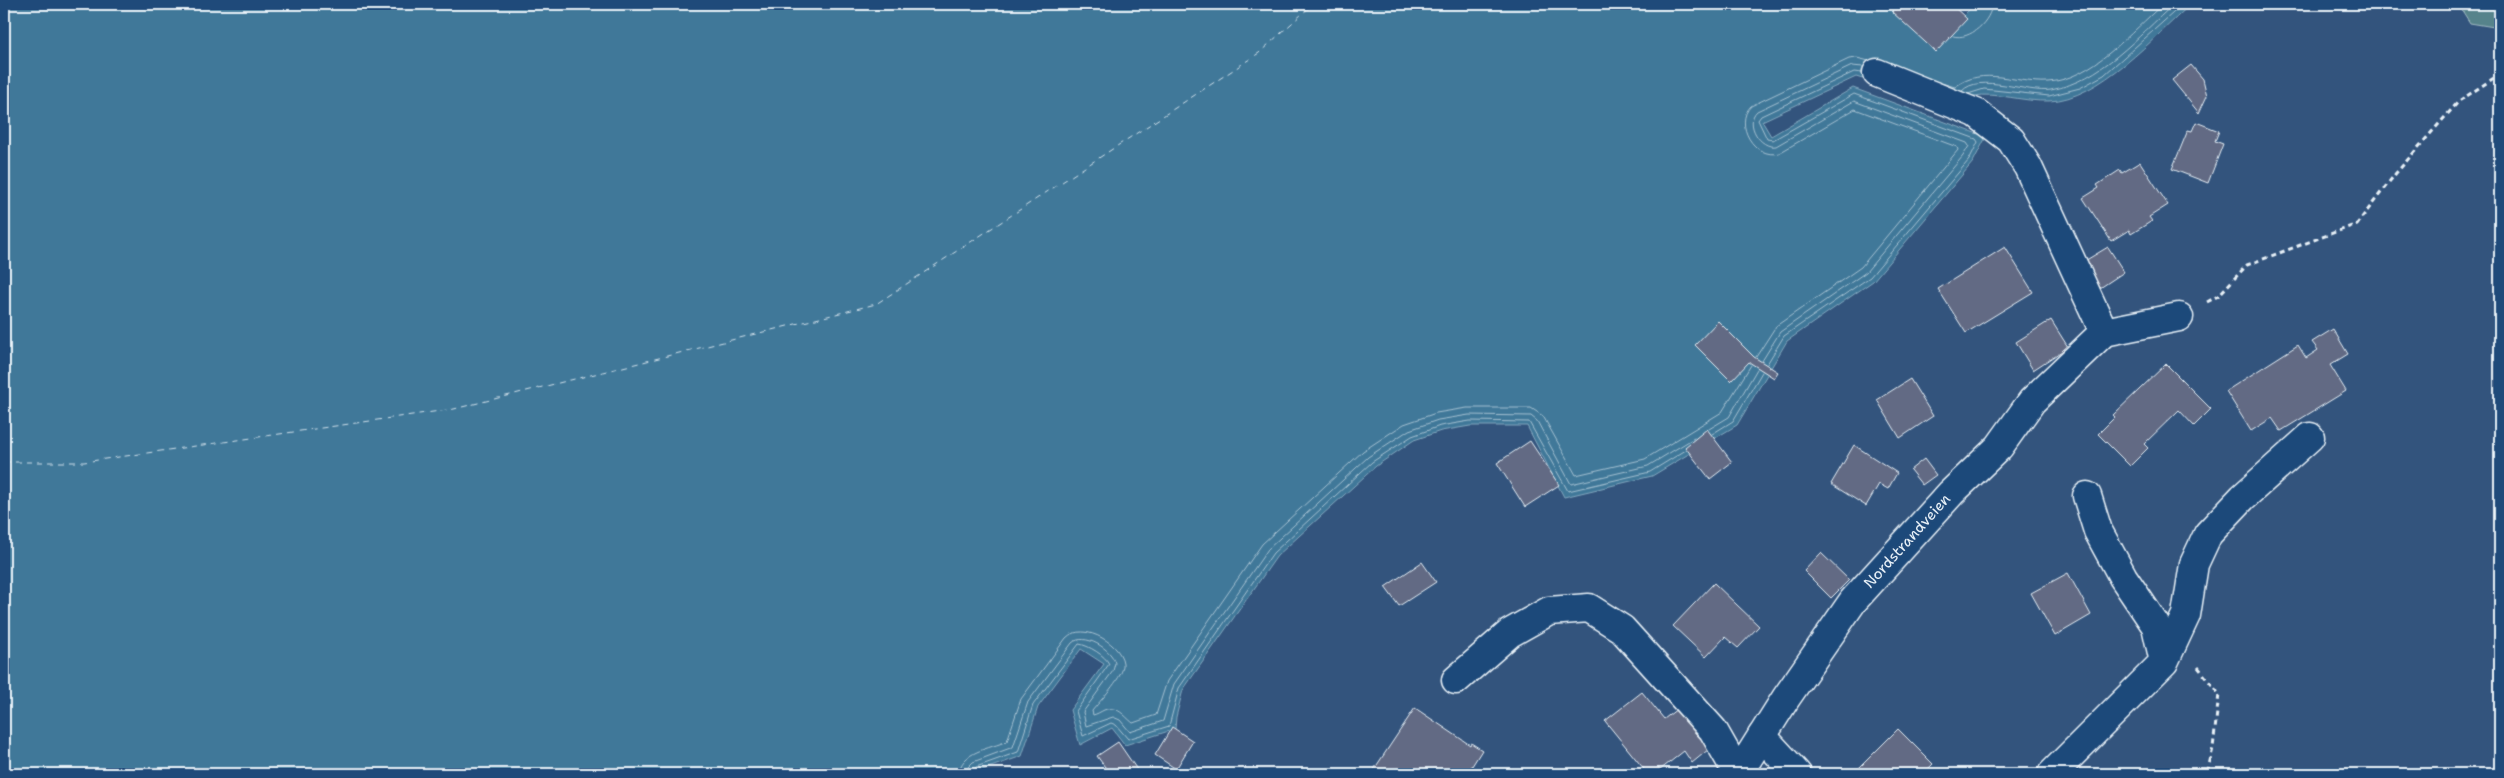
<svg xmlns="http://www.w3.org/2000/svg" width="2504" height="778" font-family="'Shantell Sans',sans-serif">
  <rect width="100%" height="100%" fill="#33547d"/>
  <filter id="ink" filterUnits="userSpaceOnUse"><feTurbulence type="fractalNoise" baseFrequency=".02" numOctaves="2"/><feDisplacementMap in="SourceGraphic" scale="10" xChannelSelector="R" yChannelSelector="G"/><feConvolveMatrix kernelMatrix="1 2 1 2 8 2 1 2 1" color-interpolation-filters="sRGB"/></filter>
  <g filter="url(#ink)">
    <path fill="#57838b" stroke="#a0bac2" d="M 2458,4 L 2500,4 L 2500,28 L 2470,23 Z"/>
    <path fill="#407899" stroke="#83a8bf" d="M 4,4 L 1943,4 L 1960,19 L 1975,4 L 2191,4 C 2155,36 2099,100 2049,101 C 2023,102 1998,92 1973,96 L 1963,109 L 1856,77 L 1762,121 L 1771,136 L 1853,88 L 1986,137 L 1973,162 L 1873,281 L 1787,341 L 1737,425 L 1652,476 L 1564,497 L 1527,426 L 1470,426 L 1441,431 L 1414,440 L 1376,466 L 1277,556 L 1183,690 L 1176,717 L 1175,729 L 1125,745 L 1112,728 L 1080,745 L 1070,710 L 1104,664 L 1081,649 L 1038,707 L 1022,756 L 971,774 L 4,774 Z"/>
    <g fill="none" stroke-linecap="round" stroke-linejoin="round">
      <path stroke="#a5c1d2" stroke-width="1" d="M 1953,36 C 1970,41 1991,21 1992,4
        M 1938,82 L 1955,87 C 1983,65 2016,84 2048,82 C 2091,80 2132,31 2163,4
        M 1962,91 C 1979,72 2028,94 2051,90 C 2102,80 2137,37 2174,4
        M 1968,94 L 1984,89 L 2049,96 L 2080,88 L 2104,75 L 2183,4
        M 1756,357 L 1776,326 L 1861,267 L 1958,150 L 1957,147 L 1855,109 L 1779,153 C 1755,160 1733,124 1751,106 L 1849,59 L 1857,58 L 1869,61
        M 1762,361 L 1780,332 L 1866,272 L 1963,156 L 1969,146 L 1967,143 L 1854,101 L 1776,146 C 1760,149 1744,123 1757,111 L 1852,66 L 1863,67
        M 1767,364 L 1784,336 L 1870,277 L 1969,160 L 1978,142 L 1976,139 L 1854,94 L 1773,140 L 1767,139 L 1758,120 L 1761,116 L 1854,72 L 1862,73
        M 1709,429 L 1729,417 L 1757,369
        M 1712,434 L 1733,421 L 1762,372
        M 959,774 C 960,751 990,749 1007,741 L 1021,699 L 1066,638 C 1083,620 1126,646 1123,667 C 1121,679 1100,701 1092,711 L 1093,715 C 1097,714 1100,712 1104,710 C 1118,705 1124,716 1133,723 L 1156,715 L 1167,681 L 1262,544 L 1363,451 L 1404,424 L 1436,413 L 1467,408 L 1531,408 L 1543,416 L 1576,475 L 1645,459 L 1722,412 L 1751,365
        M 966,774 L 968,767 L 973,762 L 1013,747 L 1028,702 L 1072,643 C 1084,632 1112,649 1115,663 L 1113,671 L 1083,712 L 1086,726 L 1113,717 L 1120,720 L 1130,732 L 1163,721 L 1174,684 L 1268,549 L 1368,457 L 1409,430 L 1438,420 L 1469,415 L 1531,416 L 1537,421 L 1571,484 L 1648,466 L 1694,438
        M 972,774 L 976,767 L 1018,752 L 1033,705 L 1079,644 C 1088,645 1106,656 1109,664 L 1076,711 L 1083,736 L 1111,723 L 1116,725 L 1128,739 L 1169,726 L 1179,688 L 1273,553 L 1372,462 L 1412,436 L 1440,426 L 1470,421 L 1529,422 L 1568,491 L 1650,472 L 1686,450"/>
      <path stroke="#cfdfea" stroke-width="1" stroke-dasharray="6 5" stroke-linecap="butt" d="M 4,462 L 84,462 L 454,409 L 876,304 L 1259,53 L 1313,4"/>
    </g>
    <path fill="#626b84" stroke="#e8f1f8" d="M 1900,4 L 1951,4 L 1967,19 L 1936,52 L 1892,12 Z
      M 2191,65 L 2203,79 L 2207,96 L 2199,113 L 2172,80 Z
      M 2196,122 L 2219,131 L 2215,141 L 2223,144 L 2208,183 L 2172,169 L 2188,130 L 2192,131 Z
      M 2140,162 L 2168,205 L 2149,217 L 2152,221 L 2131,234 L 2129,230 L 2111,241 L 2083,198 L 2099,188 L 2097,185 L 2120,170 L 2122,173 Z
      M 2005,247 L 2033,292 L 1966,333 L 1938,289 Z
      M 2108,247 L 2124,272 L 2100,288 L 2083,262 Z
      M 2051,320 L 2068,347 L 2033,370 L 2016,342 Z
      M 1718,321 L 1754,357 L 1778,372 L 1774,378 L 1749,362 L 1731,381 L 1695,345 Z
      M 2333,329 L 2348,354 L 2330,365 L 2346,391 L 2281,431 L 2272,418 L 2251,431 L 2226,391 L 2298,345 L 2306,358 L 2318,350 L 2312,342 Z
      M 2166,364 L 2211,409 L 2194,426 L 2179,410 L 2144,444 L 2148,448 L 2130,466 L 2098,434 L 2115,417 L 2113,415 Z
      M 1910,379 L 1933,416 L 1900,438 L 1877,400 Z
      M 1707,429 L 1732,462 L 1710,479 L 1685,447 Z
      M 1530,441 L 1559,485 L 1525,507 L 1497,463 Z
      M 1854,445 L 1897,473 L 1888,489 L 1879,484 L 1866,506 L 1831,484 Z
      M 1924,459 L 1936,475 L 1922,485 L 1910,470 Z
      M 1821,553 L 1849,580 L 1831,598 L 1804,571 Z
      M 1422,562 L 1436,582 L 1399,606 L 1385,587 Z
      M 2068,573 L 2091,615 L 2055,636 L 2031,593 Z
      M 1714,583 L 1759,626 L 1738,648 L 1725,637 L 1706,657 L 1673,626 Z
      M 1642,692 L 1664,719 L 1677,709 L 1709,749 L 1692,763 L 1684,751 L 1655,774 L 1648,774 L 1605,721 Z
      M 1415,708 L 1470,745 L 1471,743 L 1482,750 L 1467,774 L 1425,774 L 1420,771 L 1418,774 L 1371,774 Z
      M 1172,727 L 1193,741 L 1176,769 L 1155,755 Z
      M 1898,729 L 1933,764 L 1923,774 L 1853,774 Z
      M 1118,742 L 1140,774 L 1110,774 L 1097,756 Z"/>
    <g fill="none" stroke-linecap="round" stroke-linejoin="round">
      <defs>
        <path id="minor" d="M 1877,73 L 1976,113 L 2011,140 L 2028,167 L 2104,332
          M 2164,662 L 2186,615 L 2194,564 L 2208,534 L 2243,497 L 2310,437
          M 1456,680 L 1510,633 L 1549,611 L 1589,608 L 1622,629 L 1713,730 L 1738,774
          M 1762,736 L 1797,774
          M 2052,774 L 2164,662 L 2156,626 L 2123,577 L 2098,531 L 2087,496"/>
        <path id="tertiary" d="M 1738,774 L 1786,698 L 1853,601 L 1951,493 L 1999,447 L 2032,401 L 2104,332 L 2179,317"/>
      </defs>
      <use href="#minor" stroke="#e8f1f8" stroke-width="31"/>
      <use href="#tertiary" stroke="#e8f1f8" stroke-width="31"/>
      <path stroke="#e8f1f8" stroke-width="3" stroke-dasharray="5 4" stroke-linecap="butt" d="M 2207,302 L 2218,296 L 2247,265 L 2357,224 L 2396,173 L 2459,101 L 2500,74
        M 2198,667 L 2219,694 L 2213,748 L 2207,774"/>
      <use href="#minor" stroke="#1f4a7a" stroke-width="28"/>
      <use href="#tertiary" stroke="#1f4a7a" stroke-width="28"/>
    </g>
  </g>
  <g text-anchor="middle" stroke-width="5" stroke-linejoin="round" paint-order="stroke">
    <g font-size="15" fill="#e8f1f8" stroke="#1f4a7a">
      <text transform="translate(1907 541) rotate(-48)" y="5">Nordstrandveien</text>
    </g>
  </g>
  <rect width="2504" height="778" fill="none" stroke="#1f4a7a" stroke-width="20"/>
  <rect x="10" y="10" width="2484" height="758" fill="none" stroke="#e8f1f8" stroke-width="2" filter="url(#ink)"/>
</svg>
